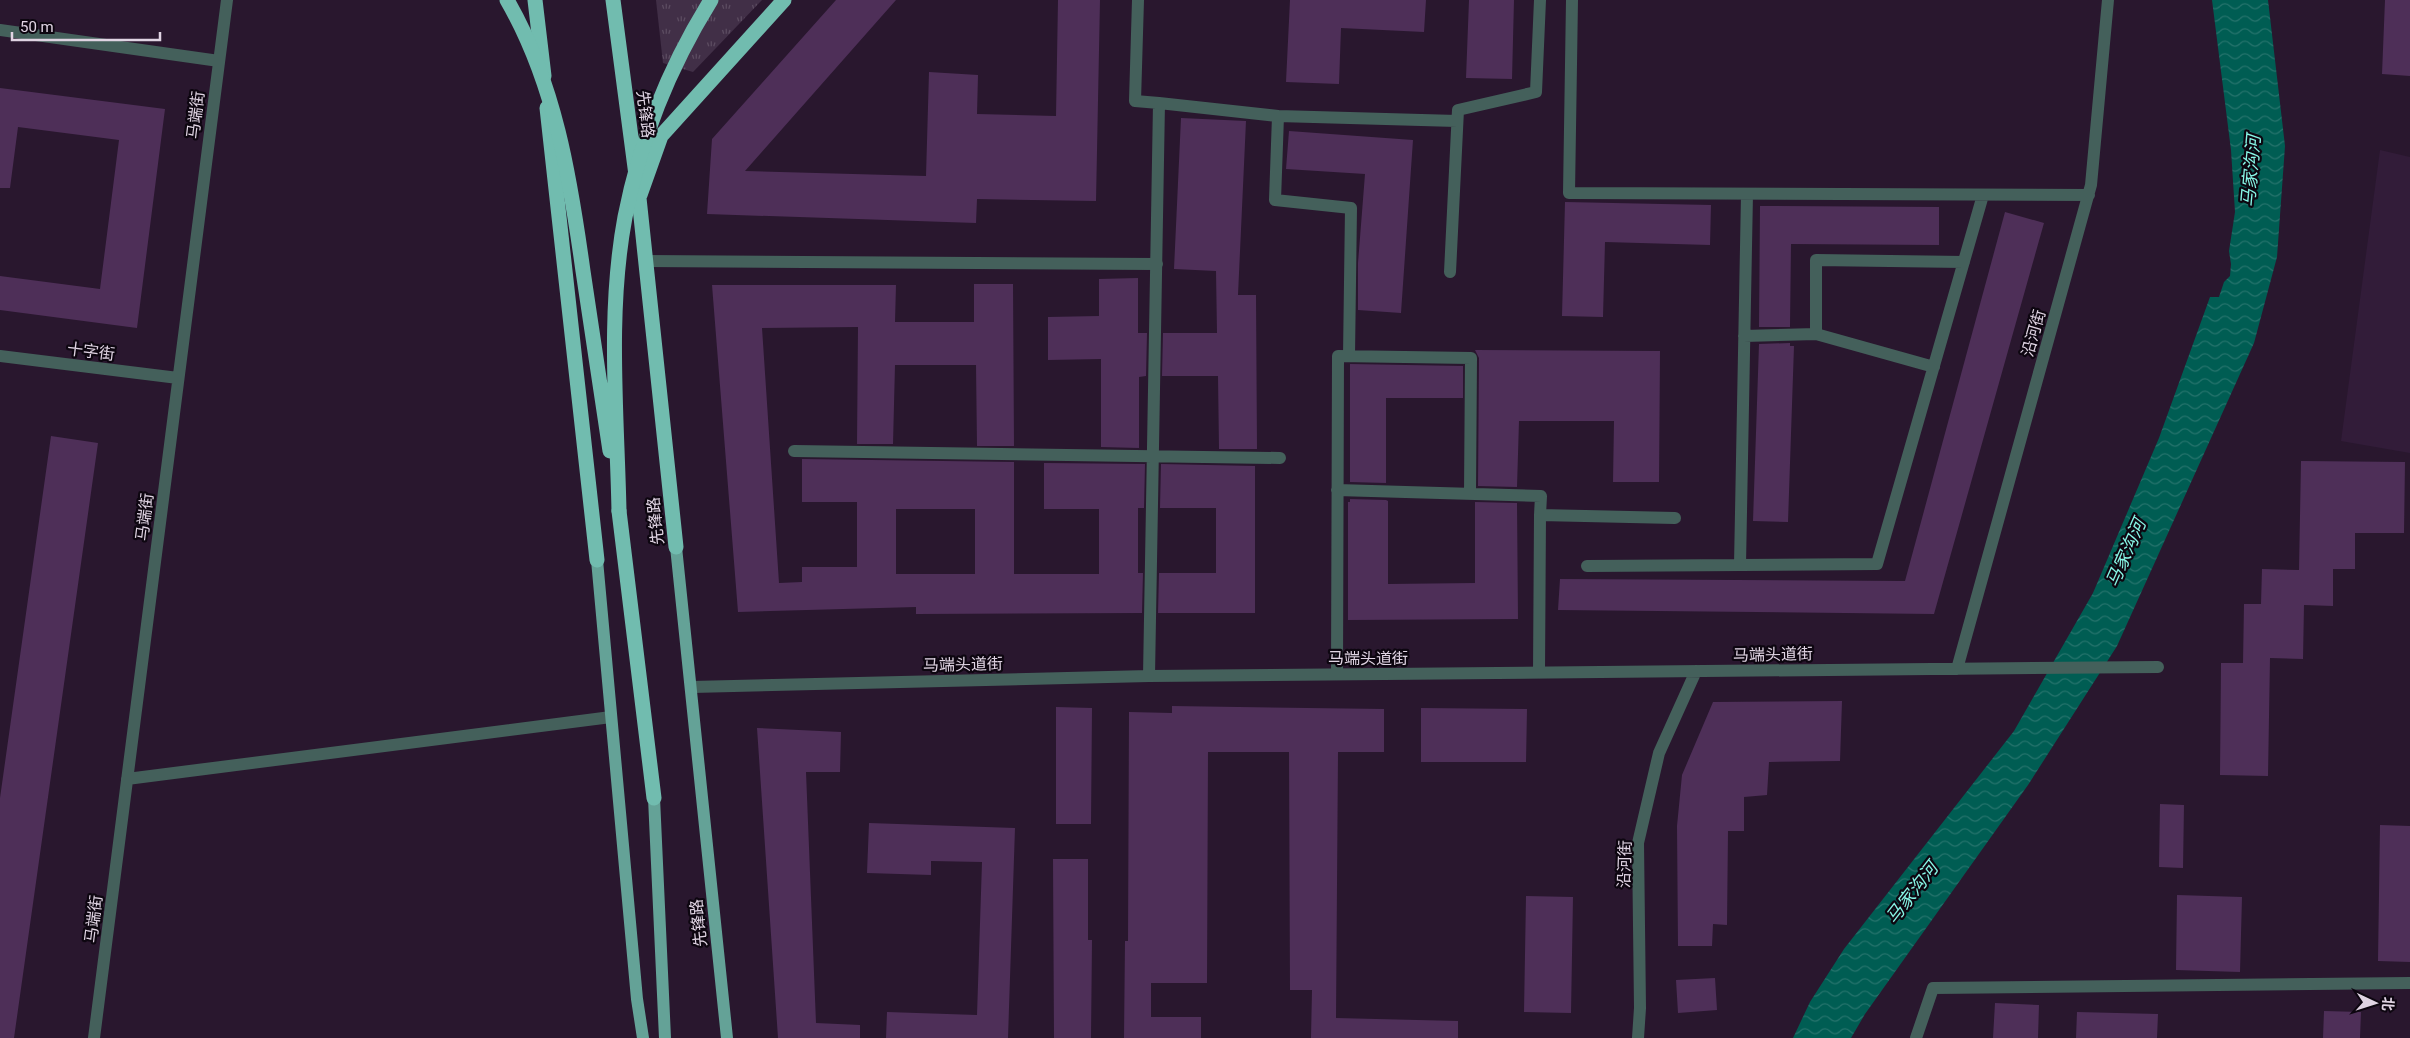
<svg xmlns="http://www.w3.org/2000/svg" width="2410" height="1038" font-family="Roboto,'Noto Sans SC',sans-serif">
  <defs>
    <pattern id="park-tufts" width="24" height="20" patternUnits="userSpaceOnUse" patternTransform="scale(1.25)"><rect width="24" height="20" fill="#412f47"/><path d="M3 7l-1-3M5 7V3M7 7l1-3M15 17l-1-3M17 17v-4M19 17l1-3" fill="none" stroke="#5c4c61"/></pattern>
    <pattern id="water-waves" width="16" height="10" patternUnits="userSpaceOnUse" patternTransform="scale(1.25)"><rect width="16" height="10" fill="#005d53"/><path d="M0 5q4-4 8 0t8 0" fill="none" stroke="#25736c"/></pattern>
  </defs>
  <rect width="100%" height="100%" fill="#29172e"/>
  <path fill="#321c39" d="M 2380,150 L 2410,157 L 2410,453 L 2341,441 Z"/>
  <path fill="url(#park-tufts)" d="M 656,0 L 762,0 L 693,72 L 663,63 Z"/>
  <path fill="url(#water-waves)" d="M 2212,0 L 2268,0 L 2285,146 L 2277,257 L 2254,343 L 2117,646 L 2028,785 L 1865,1014 L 1851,1038 L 1793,1038 L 1810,1002 L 1844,949 L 2014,731 L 2093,593 L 2159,438 L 2210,297 L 2219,297 L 2224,282 L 2230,276 L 2231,264 L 2229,251 L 2235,212 L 2231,150 Z"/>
  <path fill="#4e2f58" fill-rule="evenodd" d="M 836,0 L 896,0 L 745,171 L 926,176 L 929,72 L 978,75 L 977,114 L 1056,116 L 1058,0 L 1100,0 L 1096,201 L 977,199 L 976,223 L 707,214 L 712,139 Z
    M 1290,0 L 1426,0 L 1424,32 L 1341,28 L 1339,84 L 1286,82 Z
    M 1469,0 L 1514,0 L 1512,79 L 1466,78 Z
    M 2385,0 L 2410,0 L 2410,76 L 2382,74 Z
    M 0,88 L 165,109 L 137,328 L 0,310 L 0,276 L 100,289 L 119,140 L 18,127 L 10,188 L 0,188 Z
    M 1181,118 L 1246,121 L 1238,295 L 1256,295 L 1257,449 L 1219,449 L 1218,376 L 1162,376 L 1163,333 L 1217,333 L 1216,271 L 1174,269 Z
    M 1289,131 L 1413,140 L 1401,313 L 1358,310 L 1358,263 L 1365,174 L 1286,169 Z
    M 1565,202 L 1711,205 L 1710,245 L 1605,242 L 1603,317 L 1562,316 Z
    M 1760,206 L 1939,207 L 1939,245 L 1791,244 L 1790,327 L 1759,327 Z
    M 2005,212 L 2044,223 L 1934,614 L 1558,610 L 1560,579 L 1905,581 Z
    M 1138,278 L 1138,333 L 1147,333 L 1146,376 L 1139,377 L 1139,448 L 1101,447 L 1101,359 L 1048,360 L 1048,317 L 1099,316 L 1099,279 Z
    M 974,284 L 1013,284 L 1014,446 L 977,446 L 976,365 L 895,365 L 893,444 L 857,444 L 858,327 L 762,328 L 779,583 L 802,582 L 802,567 L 857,567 L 857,502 L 802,502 L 802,459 L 1014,462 L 1014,574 L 1099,574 L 1099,509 L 1044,509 L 1044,463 L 1145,464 L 1144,508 L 1138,508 L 1138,573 L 1143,573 L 1142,613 L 916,614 L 916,607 L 738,612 L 712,285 L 896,285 L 895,322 L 974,322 ZM 896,509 L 975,509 L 975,574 L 896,574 Z
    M 1790,343 L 1790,346 L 1794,346 L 1788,522 L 1753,521 L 1759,344 Z
    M 1475,350 L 1660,351 L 1659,482 L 1613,482 L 1614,421 L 1519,421 L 1517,487 L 1478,486 L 1479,358 Z
    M 1350,364 L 1463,366 L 1463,398 L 1386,398 L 1386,483 L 1350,482 Z
    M 51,436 L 98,443 L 14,1038 L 0,1038 L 0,798 Z
    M 2301,461 L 2405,462 L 2404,533 L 2355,533 L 2355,569 L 2333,569 L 2333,606 L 2304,605 L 2303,659 L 2270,658 L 2268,776 L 2220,775 L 2221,663 L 2243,663 L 2244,604 L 2261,604 L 2262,569 L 2299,570 Z
    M 1161,464 L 1255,466 L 1255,613 L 1158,613 L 1159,573 L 1216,573 L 1216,508 L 1160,508 Z
    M 1350,499 L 1386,500 L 1388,501 L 1388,584 L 1475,583 L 1475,502 L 1517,503 L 1518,619 L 1348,620 L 1348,502 L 1350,502 Z
    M 1842,701 L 1840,761 L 1769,762 L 1767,795 L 1744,797 L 1744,831 L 1728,831 L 1727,925 L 1713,924 L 1712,946 L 1678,946 L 1677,826 L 1682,775 L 1713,702 Z
    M 1172,706 L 1384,709 L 1384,752 L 1338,752 L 1336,1018 L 1458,1021 L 1458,1038 L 1311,1038 L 1312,990 L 1290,990 L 1289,752 L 1208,752 L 1207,983 L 1151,983 L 1151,1017 L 1201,1017 L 1201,1038 L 1124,1038 L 1125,941 L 1128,941 L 1129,712 L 1172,713 Z
    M 1056,707 L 1092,708 L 1091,824 L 1056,824 Z
    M 1421,708 L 1527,709 L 1526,762 L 1421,762 Z
    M 757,728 L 841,732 L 840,772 L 806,772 L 816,1023 L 860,1025 L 860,1038 L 778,1038 Z
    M 2160,804 L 2184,805 L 2183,868 L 2159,867 Z
    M 869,823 L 1015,828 L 1008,1038 L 886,1038 L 887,1012 L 977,1015 L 982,862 L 931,861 L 931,875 L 867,873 Z
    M 2380,825 L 2410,826 L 2410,962 L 2378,961 Z
    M 1053,859 L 1088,859 L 1088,940 L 1092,940 L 1091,1038 L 1054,1038 Z
    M 2177,895 L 2242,897 L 2240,972 L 2176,970 Z
    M 1526,896 L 1573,897 L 1571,1013 L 1524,1012 Z
    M 1715,978 L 1717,1010 L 1678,1013 L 1676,980 Z
    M 1995,1003 L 2039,1005 L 2038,1038 L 1993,1038 Z
    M 2324,1011 L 2361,1012 L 2360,1038 L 2323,1038 Z
    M 2077,1012 L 2158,1014 L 2157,1038 L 2076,1038 Z"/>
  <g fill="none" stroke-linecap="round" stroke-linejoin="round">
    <path stroke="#44605b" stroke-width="12" d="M 1138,0 L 1135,101 L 1159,103 L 1149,676
      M 1572,0 L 1569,193 L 2089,195
      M 0,30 L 219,61
      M 1159,103 L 1278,116
      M 645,261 L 1157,264
      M 1450,272 L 1458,110 L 1536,92 L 1540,0
      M 1816,334 L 1816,260 L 1964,262
      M 1744,336 L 1816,334 L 1934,367
      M 0,356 L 178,378
      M 1349,356 L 1351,208 L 1275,200 L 1278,116 L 1457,121
      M 794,451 L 1280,458
      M 1337,490 L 1541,496 L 1540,515 L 1675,518
      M 1740,565 L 1747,194
      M 1587,566 L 1877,564 L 1983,195
      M 1957,669 L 2091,185 L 2108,0
      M 1539,672 L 1540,515
      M 1337,674 L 1338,356 L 1471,358 L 1470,493
      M 692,687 L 1149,676 L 2158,667
      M 127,779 L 611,717
      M 94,1038 L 227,0
      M 1638,1038 L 1640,1008 L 1638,843 L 1659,753 L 1696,671
      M 1916,1038 L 1933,988 L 2410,983"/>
    <path stroke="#64a297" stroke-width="12" d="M 676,547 L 727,1038
      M 597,560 L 637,999 L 643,1038
      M 654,798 L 665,1038"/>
    <path stroke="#71bcaf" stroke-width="15" d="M 535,0 L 544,76
      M 613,0 L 639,198 L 676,547
      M 547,108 L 597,560
      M 640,195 L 661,136 L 784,0
      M 619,511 L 654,798"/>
    <path stroke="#71bcaf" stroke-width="15" d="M 507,0 C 555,83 570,177 583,271 C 592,331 601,391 610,451
      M 619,511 C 617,414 607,313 625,217 C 640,140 670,66 711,0"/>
  </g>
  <g text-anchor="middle" stroke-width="4.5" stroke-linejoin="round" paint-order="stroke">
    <g font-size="16" fill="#e0d4e3" stroke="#0d0610">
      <text transform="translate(646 114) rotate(83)" y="6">先锋路</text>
      <text transform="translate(195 115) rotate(-83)" y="6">马端街</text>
      <text transform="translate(2033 333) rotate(-74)" y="6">沿河街</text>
      <text transform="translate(91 351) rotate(7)" y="6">十字街</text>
      <text transform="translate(144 517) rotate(-83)" y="6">马端街</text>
      <text transform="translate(655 521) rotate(-96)" y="6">先锋路</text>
      <text transform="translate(1773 654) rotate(-1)" y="6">马端头道街</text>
      <text x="1368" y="664">马端头道街</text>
      <text transform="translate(963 664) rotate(-1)" y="6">马端头道街</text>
      <text transform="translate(1624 864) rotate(-88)" y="6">沿河街</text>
      <text transform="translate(93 919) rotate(-83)" y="6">马端街</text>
      <text transform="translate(698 923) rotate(-96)" y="6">先锋路</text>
    </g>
    <g font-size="18" font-style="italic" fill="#88f8e7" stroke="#0d0610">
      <text transform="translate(2251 171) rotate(-85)" y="6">马家沟河</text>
      <text transform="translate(2126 553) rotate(-66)" y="6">马家沟河</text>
      <text transform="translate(1912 893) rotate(-52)" y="6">马家沟河</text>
    </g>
  </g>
  <g transform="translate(2375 1003) rotate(94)" stroke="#0d0610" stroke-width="4" paint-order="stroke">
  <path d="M0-4L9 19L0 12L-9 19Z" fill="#e0d4e3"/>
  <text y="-8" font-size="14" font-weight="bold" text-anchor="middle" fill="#e0d4e3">北</text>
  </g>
  <path d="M12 32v8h148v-8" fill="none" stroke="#e0d4e3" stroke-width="2.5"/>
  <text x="20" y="32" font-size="15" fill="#e0d4e3" stroke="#0d0610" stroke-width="4" paint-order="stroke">50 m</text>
</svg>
